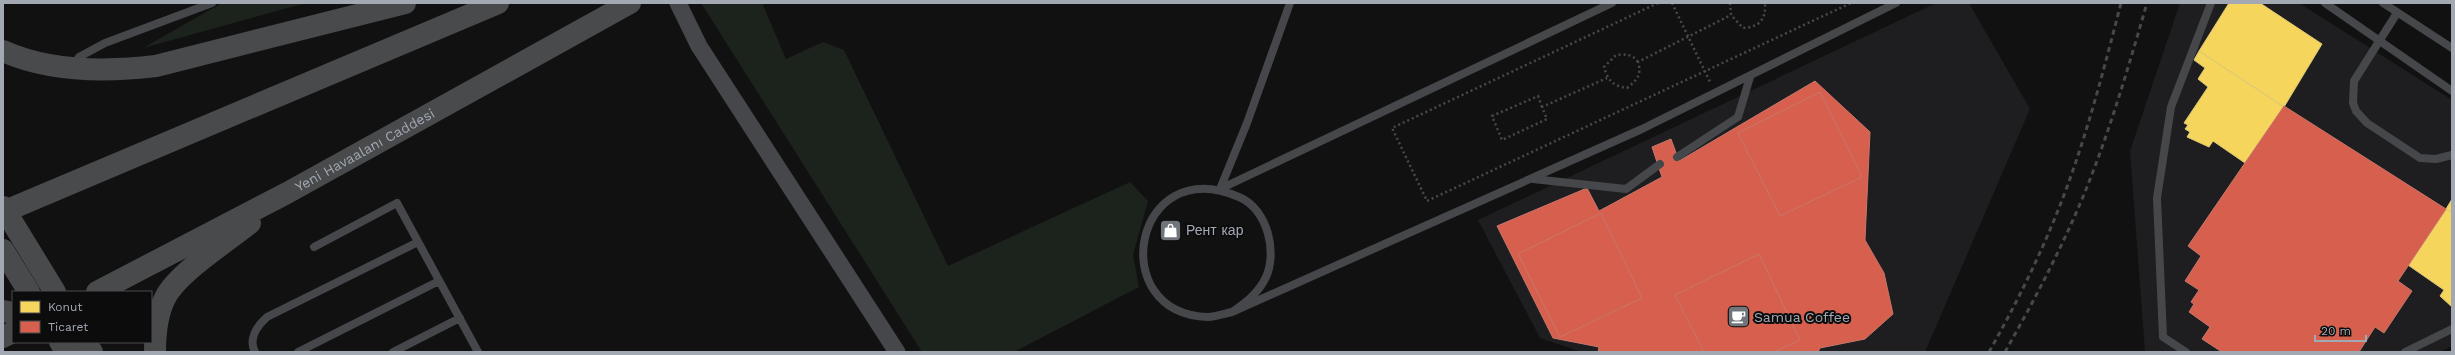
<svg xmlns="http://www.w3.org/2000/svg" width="2455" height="355" font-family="'Work Sans',sans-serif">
  <rect width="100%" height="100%" fill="#111112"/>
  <path fill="#1e1e20" d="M 1936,3 L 1969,3 L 2030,109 L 1925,352 L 1582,352 L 1540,338 L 1478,220 Z
    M 2180,3 L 2299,3 L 2452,100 L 2452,346 L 2440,352 L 2145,352 L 2130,151 Z"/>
  <path fill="#1c221c" d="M 222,3 L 306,3 L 143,48 Z
    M 701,3 L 762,3 L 786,59 L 823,42 L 844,50 L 948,266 L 1130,182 L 1148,201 L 1133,255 L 1139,287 L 1014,352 L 922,352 Z"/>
  <path fill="#f6d55c" stroke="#ddc876" d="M 2229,3 L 2260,3 L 2322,44 L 2284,107 L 2199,51 Z
    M 2199,51 L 2284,107 L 2245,163 L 2213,141 L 2209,147 L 2187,137 L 2190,132 L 2185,129 L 2188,125 L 2184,123 L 2208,87 L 2198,79 L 2205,68 L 2194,60 Z
    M 2452,199 L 2452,213 L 2446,209 Z
    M 2446,209 L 2452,213 L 2452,307 L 2440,296 L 2444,290 L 2408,265 Z"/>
  <path fill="#d6604d" stroke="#c7766c" d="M 1815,81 L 1870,132 L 1865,240 L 1884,273 L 1893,314 L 1865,339 L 1820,348 L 1818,352 L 1598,352 L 1599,347 L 1553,338 L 1497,226 L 1587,188 L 1599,211 L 1662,177 L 1652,147 L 1671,139 L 1679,161 Z
    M 1820,92 L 1862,177 L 1780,216 L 1738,133 Z
    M 2284,106 L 2446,209 L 2398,281 L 2412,291 L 2384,333 L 2375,327 L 2359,352 L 2222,352 L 2202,339 L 2210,327 L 2189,312 L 2194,304 L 2191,302 L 2199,290 L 2185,281 L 2201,256 L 2188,246 Z
    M 1601,213 L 1642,298 L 1560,337 L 1518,254 Z
    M 1759,254 L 1800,340 L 1774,352 L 1704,352 L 1675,295 Z"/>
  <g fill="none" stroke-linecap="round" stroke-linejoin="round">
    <path stroke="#47494c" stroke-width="2.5" stroke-dasharray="2 3" stroke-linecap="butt" d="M 1658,3 L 1392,128 L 1427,201 L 1851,3
      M 1672,3 L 1710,82
      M 1730,3 L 1731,15 L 1743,28 C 1760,27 1766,19 1765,3
      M 1638,62 C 1633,54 1625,54 1616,55 L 1604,67 C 1608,81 1613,86 1627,88 C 1637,80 1642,75 1638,62 L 1731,15
      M 1542,107 L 1538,96 L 1492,116 L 1502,140 L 1547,119 L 1542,107 L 1607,78"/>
    <path stroke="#46474a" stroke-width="8" d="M 2325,3 L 2452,91
      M 2383,3 L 2452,48
      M 2397,13 L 2354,81 L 2353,103 L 2356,111 L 2367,123 L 2420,158 L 2436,159 L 2452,155
      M 73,67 L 79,57 L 105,43 L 212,3
      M 1677,157 L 1738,117 L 1750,77
      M 1533,179 L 1626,189 L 1660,164
      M 1220,189 L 1612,3
      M 1220,189 L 1247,123 L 1290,3
      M 314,247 L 397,203 L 478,352
      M 1232,312 C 1245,303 1256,295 1264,281 C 1279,255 1268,209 1239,197 C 1133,151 1104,314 1208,317 C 1215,317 1224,314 1232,312 L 1642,129 L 1896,3
      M 255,352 C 248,339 257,326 267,317 L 418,242
      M 298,352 L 439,281
      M 393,352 L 460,318
      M 2186,352 L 2163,337 L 2157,198 L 2171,107 L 2211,3
      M 2405,352 L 2452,329"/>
    <path stroke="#46474a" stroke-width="17" d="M 678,3 L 699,46 L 897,352"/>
    <g stroke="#484a4c" stroke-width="22">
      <path d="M 3,51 C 50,72 106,72 156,66 L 405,3"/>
      <path d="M 3,212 L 498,3"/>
      <path d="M 3,250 L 29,292"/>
      <path id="s1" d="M 97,292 L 287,193 L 630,3"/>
      <path d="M 3,311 L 13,313"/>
      <path d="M 3,337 L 13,332"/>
      <path d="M 60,342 L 67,352"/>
      <path d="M 85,342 L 92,352"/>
      <path d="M 155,352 C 155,335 157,314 165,298 C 177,273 227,242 250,223"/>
    </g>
    <path stroke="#46484a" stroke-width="3" stroke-dasharray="5 4" stroke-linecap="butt" d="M 1989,352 C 2019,299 2046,244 2067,187 C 2089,127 2105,65 2121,3
      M 2005,352 C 2035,299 2064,244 2087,187 C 2111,127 2129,65 2147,3"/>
    <path stroke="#484a4c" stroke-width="22" d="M 3,207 L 55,292"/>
  </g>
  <defs>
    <symbol id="shop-square" viewBox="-11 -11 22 22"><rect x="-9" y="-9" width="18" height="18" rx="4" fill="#70747b" stroke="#0c0c0d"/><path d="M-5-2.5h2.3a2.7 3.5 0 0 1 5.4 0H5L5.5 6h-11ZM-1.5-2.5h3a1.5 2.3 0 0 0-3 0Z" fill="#fff"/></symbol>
    <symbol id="cafe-square" viewBox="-11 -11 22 22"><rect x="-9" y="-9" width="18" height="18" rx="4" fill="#70747b" stroke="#0c0c0d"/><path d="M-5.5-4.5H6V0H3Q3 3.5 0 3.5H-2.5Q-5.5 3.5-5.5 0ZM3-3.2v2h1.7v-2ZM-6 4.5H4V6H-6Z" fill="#fff"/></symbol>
  </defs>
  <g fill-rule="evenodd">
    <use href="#shop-square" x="1158" y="218" width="25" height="25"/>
    <use href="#cafe-square" x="1726" y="304" width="25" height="25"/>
  </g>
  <g text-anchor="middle" stroke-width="4" stroke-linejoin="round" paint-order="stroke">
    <g font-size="14" fill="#a3a9b3" stroke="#0c0c0d">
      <text dy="5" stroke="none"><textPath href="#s1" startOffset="303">Yeni Havaalanı Caddesi</textPath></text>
    </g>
    <g font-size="14" fill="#a3a9b3" stroke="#0c0c0d" text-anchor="start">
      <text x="1186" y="235">Рент кар</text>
      <text x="1754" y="322">Samua Coffee</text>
    </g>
  </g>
  <rect width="2455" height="355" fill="none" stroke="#a3a9b3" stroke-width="8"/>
  <rect x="12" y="291" width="140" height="52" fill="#0c0c0d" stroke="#484b4f"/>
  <rect x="20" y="301" width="20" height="12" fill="#f6d55c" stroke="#484b4f"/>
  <text x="48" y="311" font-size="12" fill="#a3a9b3">Konut</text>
  <rect x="20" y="321" width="20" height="12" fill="#d6604d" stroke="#484b4f"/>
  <text x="48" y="331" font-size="12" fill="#a3a9b3">Ticaret</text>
  <path d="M2315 335v6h51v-6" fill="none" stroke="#a3a9b3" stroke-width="2"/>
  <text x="2321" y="335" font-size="12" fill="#a3a9b3" stroke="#0c0c0d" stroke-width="3" paint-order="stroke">20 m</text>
</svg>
